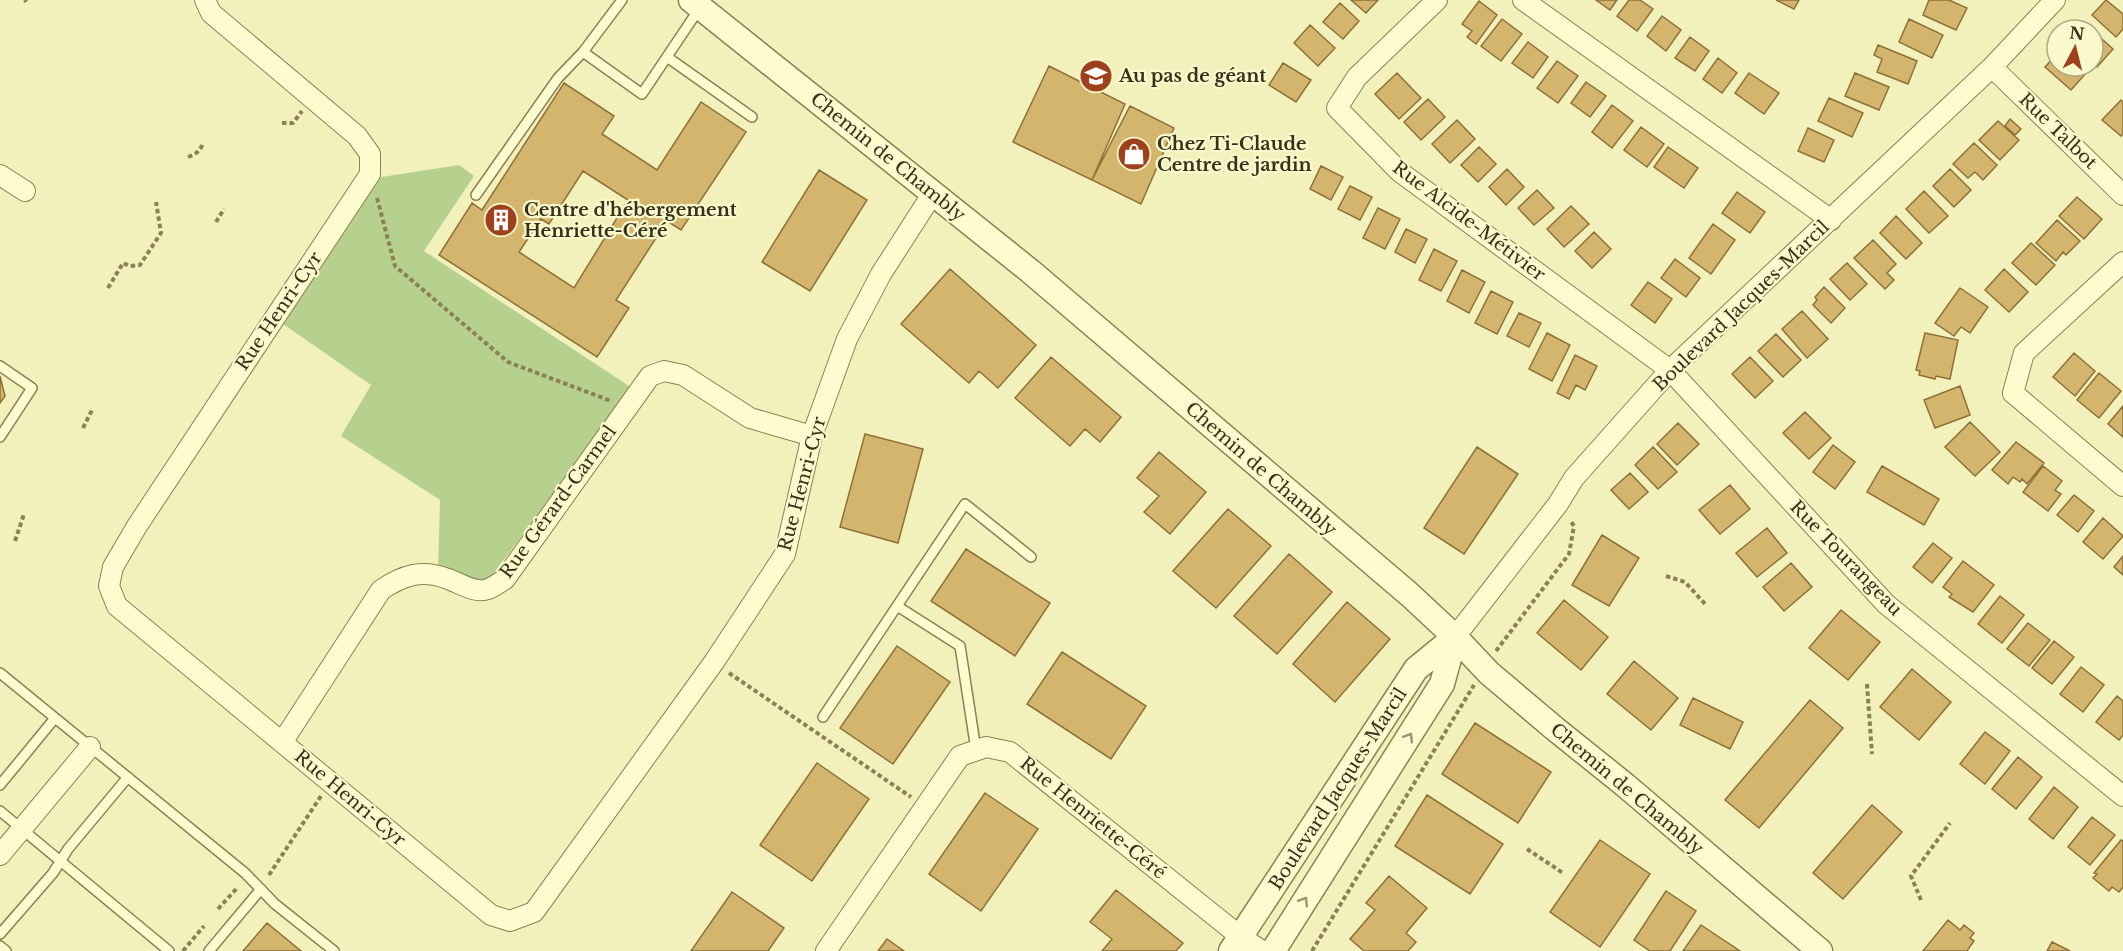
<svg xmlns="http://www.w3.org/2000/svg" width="2123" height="951" font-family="'Libre Baskerville',serif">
  <rect width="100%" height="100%" fill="#f2f1bb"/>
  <path fill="#b6d18e" d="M 459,165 L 474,176 L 424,251 L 632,388 L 485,585 L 438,571 L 440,500 L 341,436 L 371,385 L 283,324 L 375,178 Z"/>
  <path fill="#d4b56d" stroke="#8d7137" stroke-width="1.5" fill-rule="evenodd" d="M 1351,0 L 1378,0 L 1366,13 Z
    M 1596,0 L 1617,0 L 1610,10 Z
    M 1629,0 L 1640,0 L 1653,9 L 1637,31 L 1617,16 Z
    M 1776,0 L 1799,0 L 1794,9 Z
    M 1929,0 L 1949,0 L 1967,8 L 1956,30 L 1923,15 Z
    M 2106,0 L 2123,14 L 2123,29 L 2116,37 L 2092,15 Z
    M 1479,1 L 1497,15 L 1476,44 L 1467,37 L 1472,31 L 1462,24 Z
    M 1340,3 L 1359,21 L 1343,39 L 1323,22 Z
    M 1662,16 L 1681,30 L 1666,51 L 1647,36 Z
    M 1502,19 L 1522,34 L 1501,61 L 1481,46 Z
    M 1909,19 L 1943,35 L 1932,58 L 1899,42 Z
    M 1310,25 L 1335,48 L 1318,66 L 1294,43 Z
    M 2093,31 L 2113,49 L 2097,67 L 2093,64 Z
    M 1690,37 L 1709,51 L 1695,71 L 1675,58 Z
    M 1528,42 L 1548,57 L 1533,78 L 1512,63 Z
    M 1878,45 L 1917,61 L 1908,84 L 1877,72 L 1882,59 L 1874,55 Z
    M 2057,54 L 2057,66 L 2080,66 L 2087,72 L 2071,90 L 2045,67 Z
    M 1718,58 L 1737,73 L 1722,93 L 1703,79 Z
    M 1557,61 L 1578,76 L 1558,103 L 1537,88 Z
    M 1283,63 L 1311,80 L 1296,102 L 1269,85 Z
    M 1049,66 L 1125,104 L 1092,180 L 1013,142 Z
    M 1397,73 L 1421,98 L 1399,119 L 1375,94 Z
    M 1749,73 L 1779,93 L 1764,114 L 1735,93 Z
    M 1855,73 L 1889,87 L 1879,110 L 1845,96 Z
    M 1586,82 L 1606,96 L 1590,117 L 1571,103 Z
    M 564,83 L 614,116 L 602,134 L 657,170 L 701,102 L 746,132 L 681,230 L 667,221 L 616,300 L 629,308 L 597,357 L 439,255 L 472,203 L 482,210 ZM 583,171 L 628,200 L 574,288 L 519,252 L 541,219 L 549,224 Z
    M 1829,98 L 1863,113 L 1852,137 L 1818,121 Z
    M 1428,99 L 1445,117 L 1421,140 L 1404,122 Z
    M 2121,100 L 2123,102 L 2123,134 L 2121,136 L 2102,120 Z
    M 1612,105 L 1633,121 L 1612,148 L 1592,132 Z
    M 1130,106 L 1174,128 L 1141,204 L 1092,180 Z
    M 2010,119 L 2021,129 L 2015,135 L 2005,126 Z
    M 1457,120 L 1475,139 L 1450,163 L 1432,144 Z
    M 1998,121 L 2019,140 L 2000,160 L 1979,140 Z
    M 1641,127 L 1664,144 L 1647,167 L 1624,150 Z
    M 1808,128 L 1834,140 L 1824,162 L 1798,151 Z
    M 1974,143 L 1997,165 L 1983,180 L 1975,172 L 1968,178 L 1953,164 Z
    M 1479,147 L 1496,164 L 1478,182 L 1461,165 Z
    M 1668,147 L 1698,168 L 1684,188 L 1654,167 Z
    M 1321,166 L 1343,177 L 1331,200 L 1310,189 Z
    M 1507,169 L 1524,187 L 1506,205 L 1489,187 Z
    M 1950,169 L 1971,190 L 1954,207 L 1933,186 Z
    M 819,170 L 867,200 L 810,291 L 762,262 Z
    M 1350,186 L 1372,197 L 1360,220 L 1338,209 Z
    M 1537,190 L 1554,208 L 1534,225 L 1518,208 Z
    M 1924,191 L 1948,216 L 1929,233 L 1906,209 Z
    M 1737,192 L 1765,212 L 1750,233 L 1722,213 Z
    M 2077,197 L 2102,219 L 2084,239 L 2059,216 Z
    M 1571,206 L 1589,224 L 1564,247 L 1547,229 Z
    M 1378,208 L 1400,219 L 1385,249 L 1363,238 Z
    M 1896,216 L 1922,243 L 1906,259 L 1880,233 Z
    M 2057,220 L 2080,241 L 2066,255 L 2063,252 L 2056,261 L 2036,243 Z
    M 1713,224 L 1735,240 L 1711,274 L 1689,258 Z
    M 1406,229 L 1427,239 L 1415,263 L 1395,252 Z
    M 1594,232 L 1611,249 L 1592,268 L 1575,251 Z
    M 1873,240 L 1896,264 L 1887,273 L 1894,280 L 1885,289 L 1854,258 Z
    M 2031,243 L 2055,265 L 2036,285 L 2012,263 Z
    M 1434,249 L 1457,261 L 1441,291 L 1419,280 Z
    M 1675,259 L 1700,278 L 1686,297 L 1661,278 Z
    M 1847,263 L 1867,284 L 1850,300 L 1830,279 Z
    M 950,269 L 1036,345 L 998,388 L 979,371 L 969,383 L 901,324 Z
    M 2004,269 L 2028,292 L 2009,312 L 1985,290 Z
    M 1462,270 L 1485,282 L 1469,313 L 1447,301 Z
    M 1648,282 L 1672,299 L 1655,323 L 1631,305 Z
    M 1824,287 L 1845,308 L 1831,323 L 1813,305 L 1817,300 L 1815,297 Z
    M 1960,288 L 1988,307 L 1970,333 L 1961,327 L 1954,336 L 1935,323 Z
    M 1491,291 L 1513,302 L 1497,334 L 1475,323 Z
    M 1802,311 L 1828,339 L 1807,358 L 1782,329 Z
    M 1519,313 L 1541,323 L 1529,347 L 1507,336 Z
    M 1547,333 L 1570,345 L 1552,381 L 1529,369 Z
    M 1925,333 L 1958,340 L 1950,379 L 1936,376 L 1935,379 L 1919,375 L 1920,371 L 1916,370 Z
    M 1776,334 L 1801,360 L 1783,377 L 1758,351 Z
    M 2074,353 L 2095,371 L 2075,396 L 2053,377 Z
    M 1575,355 L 1597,366 L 1585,390 L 1576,385 L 1569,399 L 1557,393 Z
    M 1051,357 L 1121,417 L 1100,442 L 1085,429 L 1070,446 L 1015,398 Z
    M 1750,357 L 1773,381 L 1755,398 L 1732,374 Z
    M 2099,373 L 2121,391 L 2099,418 L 2077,400 Z
    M 0,376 L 5,396 L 0,403 Z
    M 1960,386 L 1970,415 L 1935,428 L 1924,400 Z
    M 2123,406 L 2123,437 L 2108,424 Z
    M 1805,412 L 1831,438 L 1809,459 L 1783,433 Z
    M 1970,422 L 2000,452 L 1975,476 L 1945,447 Z
    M 1678,423 L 1699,444 L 1677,465 L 1657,444 Z
    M 865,434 L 923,449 L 898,543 L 840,527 Z
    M 2016,442 L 2044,463 L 2027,484 L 2022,479 L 2020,482 L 2013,477 L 2008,484 L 1992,470 Z
    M 1833,445 L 1855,462 L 1835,489 L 1813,472 Z
    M 1477,447 L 1518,474 L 1464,554 L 1424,528 Z
    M 1653,447 L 1677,472 L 1658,489 L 1635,465 Z
    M 1159,452 L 1206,492 L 1170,534 L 1144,512 L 1159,496 L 1137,478 Z
    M 1882,466 L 1939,499 L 1924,525 L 1867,492 Z
    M 2043,466 L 2062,481 L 2055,490 L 2061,494 L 2048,511 L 2023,492 Z
    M 1630,473 L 1648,492 L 1629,509 L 1611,490 Z
    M 1730,485 L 1750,509 L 1720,534 L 1699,510 Z
    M 2074,495 L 2094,511 L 2078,532 L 2057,515 Z
    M 1228,509 L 1271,546 L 1216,608 L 1173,571 Z
    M 2103,518 L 2123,536 L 2103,559 L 2083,542 Z
    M 1767,528 L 1787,553 L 1757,577 L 1736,553 Z
    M 1602,535 L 1639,558 L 1609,606 L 1572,585 Z
    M 1933,543 L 1952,558 L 1932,583 L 1913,567 Z
    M 966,549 L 1050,603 L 1015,656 L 931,601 Z
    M 1289,554 L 1332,592 L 1277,654 L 1234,616 Z
    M 2123,556 L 2123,575 L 2114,567 Z
    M 1963,561 L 1994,585 L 1973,612 L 1949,597 L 1952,594 L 1943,587 Z
    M 1791,563 L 1812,587 L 1784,611 L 1763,587 Z
    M 2000,596 L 2024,615 L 2002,643 L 1978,624 Z
    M 1564,600 L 1608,637 L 1581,670 L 1537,633 Z
    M 1347,602 L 1390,639 L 1335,702 L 1293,664 Z
    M 1841,610 L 1880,642 L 1848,680 L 1809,648 Z
    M 2028,623 L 2050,640 L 2029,666 L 2007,649 Z
    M 2054,641 L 2074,657 L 2052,684 L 2032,668 Z
    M 897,646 L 950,682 L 893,764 L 840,728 Z
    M 1062,652 L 1146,706 L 1111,759 L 1027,704 Z
    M 1634,661 L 1678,698 L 1651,730 L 1607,694 Z
    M 2081,667 L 2104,685 L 2083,712 L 2060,694 Z
    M 1912,669 L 1951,702 L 1919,740 L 1880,707 Z
    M 2117,696 L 2123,701 L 2123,735 L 2119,740 L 2096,722 Z
    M 1693,698 L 1743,722 L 1730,749 L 1680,725 Z
    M 1810,700 L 1843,728 L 1759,828 L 1725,800 Z
    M 1475,723 L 1551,772 L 1518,823 L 1442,774 Z
    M 1985,732 L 2010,751 L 1985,784 L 1960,764 Z
    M 2018,757 L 2042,777 L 2016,809 L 1992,789 Z
    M 817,763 L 869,799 L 812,881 L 760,845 Z
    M 2054,787 L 2078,807 L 2053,839 L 2029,819 Z
    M 985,793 L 1038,829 L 981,911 L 929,874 Z
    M 1427,795 L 1503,844 L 1470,894 L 1395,846 Z
    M 1872,805 L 1902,832 L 1843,899 L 1813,873 Z
    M 2092,817 L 2115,835 L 2090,865 L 2068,847 Z
    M 1600,840 L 1650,874 L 1600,947 L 1550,912 Z
    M 2121,840 L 2123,841 L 2123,887 L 2119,892 L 2112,887 L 2109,891 L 2093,878 L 2097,874 L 2094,873 Z
    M 1389,876 L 1427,908 L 1406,933 L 1416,942 L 1408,951 L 1364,951 L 1350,939 L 1375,910 L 1366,903 Z
    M 1116,890 L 1183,943 L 1176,951 L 1102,951 L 1112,939 L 1090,922 Z
    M 1666,891 L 1696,911 L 1670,951 L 1650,951 L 1634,940 Z
    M 732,892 L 784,928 L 768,951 L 691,951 Z
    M 1948,920 L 1960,930 L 1964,925 L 1974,933 L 1970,938 L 1974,941 L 1967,951 L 1923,951 Z
    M 267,923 L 301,951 L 243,951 Z
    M 1701,925 L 1740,951 L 1683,951 Z
    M 887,939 L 904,951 L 878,951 Z
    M 2052,942 L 2070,951 L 2047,951 Z"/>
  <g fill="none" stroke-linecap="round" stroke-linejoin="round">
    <defs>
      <path id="service" d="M 583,52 L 622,0
        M 667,57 L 752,117
        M 476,195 L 558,78 L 583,52 L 642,94 L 699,9
        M 0,366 L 32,388 L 0,437
        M 897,606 L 965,504 L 1031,557
        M 0,673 L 245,873 L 275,904 L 334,951
        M 823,717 L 897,606 L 960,646 L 976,750
        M 0,785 L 55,718
        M 0,811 L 169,951
        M 0,934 L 53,873 L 68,849 L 128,777
        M 0,946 L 6,951
        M 209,951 L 261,889"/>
      <path id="minor" d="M 205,0 L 211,13 L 357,136 L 370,154 L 370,174 L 137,526 L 113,567 L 109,586 L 117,606 L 491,915 L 510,921 L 534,912 L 714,662 L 785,554 L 812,436 L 847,339 L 881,274 L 933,193
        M 1437,0 L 1357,77 L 1337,108 L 1400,172 L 1670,370 L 1886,604 L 2123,796
        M 1523,0 L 1831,220
        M 1992,67 L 2123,195
        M 0,175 L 25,191
        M 2123,262 L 2024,353 L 2013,393 L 2123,486
        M 1455,637 L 1558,504 L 1574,478 L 1670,370 L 1992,67 L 2055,0
        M 283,741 L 381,590 C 403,575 422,569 448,579 C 460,583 475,594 488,589 C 494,587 500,582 505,579 L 650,376 L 664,371 L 683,375 L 750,418 L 812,436
        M 0,855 L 90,747
        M 826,951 L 960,756 L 986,747 L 1010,752 L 1241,937 L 1262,951"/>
      <path id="tertiary" d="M 691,0 L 1030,271 L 1410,595 L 1455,637 L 1489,673 L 1554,728 L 1625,785 L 1820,951
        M 1231,951 L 1416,669 L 1455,637
        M 1273,951 L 1442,684 L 1455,637"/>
    </defs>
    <use href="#service" stroke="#8b8153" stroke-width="12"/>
    <use href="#minor" stroke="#8b8153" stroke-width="22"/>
    <use href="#tertiary" stroke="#8b8153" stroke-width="27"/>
    <path stroke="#8b8153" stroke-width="4" stroke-dasharray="4.5 3" stroke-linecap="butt" d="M 25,0 L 26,2
      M 282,123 L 293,123 L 302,111
      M 188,157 C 196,154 201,151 203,142
      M 377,198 L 395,266 L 508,362 L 611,401
      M 216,222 L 224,209
      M 108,288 L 123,263 L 130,266 L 140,265 L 161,233 L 156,202
      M 83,428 L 92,410
      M 15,541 L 24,514
      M 1666,576 L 1685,582 L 1706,605
      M 1496,651 L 1569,554 L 1574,526 L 1570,520
      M 729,673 L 911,797
      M 1867,684 L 1872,754
      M 1527,849 L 1563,873
      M 269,875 L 321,796
      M 1921,900 L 1911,876 L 1950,823
      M 218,909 L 238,887
      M 183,951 L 204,926
      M 1312,951 L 1474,685"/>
    <use href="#service" stroke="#fcfccf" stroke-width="9"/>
    <use href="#minor" stroke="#fcfccf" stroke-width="20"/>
    <use href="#tertiary" stroke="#fcfccf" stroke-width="24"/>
  </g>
  <defs><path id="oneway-chevron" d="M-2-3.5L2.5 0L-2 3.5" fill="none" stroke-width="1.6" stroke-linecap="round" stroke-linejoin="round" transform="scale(1.5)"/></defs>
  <g stroke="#9a9674">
    <use href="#oneway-chevron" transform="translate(1409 737) rotate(-58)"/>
    <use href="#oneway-chevron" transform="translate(1304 901) rotate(-58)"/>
  </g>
  <defs>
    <symbol id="school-disc" viewBox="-11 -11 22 22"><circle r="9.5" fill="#a0411d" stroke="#f9f9cb"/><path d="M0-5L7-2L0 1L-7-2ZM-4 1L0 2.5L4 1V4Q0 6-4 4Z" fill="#fff"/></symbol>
    <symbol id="shop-disc" viewBox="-11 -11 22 22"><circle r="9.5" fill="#a0411d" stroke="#f9f9cb"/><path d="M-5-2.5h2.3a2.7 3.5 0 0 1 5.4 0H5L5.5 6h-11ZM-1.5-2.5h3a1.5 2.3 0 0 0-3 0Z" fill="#fff"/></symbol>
    <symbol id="building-disc" viewBox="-11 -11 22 22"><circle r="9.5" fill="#a0411d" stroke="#f9f9cb"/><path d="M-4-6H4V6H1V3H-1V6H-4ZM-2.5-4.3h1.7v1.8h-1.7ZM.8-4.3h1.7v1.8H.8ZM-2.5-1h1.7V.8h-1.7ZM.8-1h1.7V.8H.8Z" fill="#fff"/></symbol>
  </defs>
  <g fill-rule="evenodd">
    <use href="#school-disc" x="1077" y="57" width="38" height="38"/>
    <use href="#shop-disc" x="1115" y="135" width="38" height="38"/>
    <use href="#building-disc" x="482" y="201" width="38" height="38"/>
  </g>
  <g text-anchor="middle" stroke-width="4.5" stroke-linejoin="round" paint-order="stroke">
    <g font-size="18" font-weight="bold" fill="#38311a" stroke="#f9f9cb" text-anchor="start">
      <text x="1119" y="82">Au pas de géant</text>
      <text x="1157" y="150">Chez Ti-Claude<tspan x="1157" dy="21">Centre de jardin</tspan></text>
      <text x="524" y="216">Centre d'hébergement<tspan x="524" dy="21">Henriette-Céré</tspan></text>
    </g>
    <g font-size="18" fill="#38311a" stroke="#f9f9cb">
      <text transform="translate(2058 131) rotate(44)" y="6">Rue Talbot</text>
      <text transform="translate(888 157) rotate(39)" y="6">Chemin de Chambly</text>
      <text transform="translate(1469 221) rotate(37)" y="6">Rue Alcide-Métivier</text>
      <text transform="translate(1741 306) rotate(-44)" y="6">Boulevard Jacques-Marcil</text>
      <text transform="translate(279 311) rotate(-56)" y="6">Rue Henri-Cyr</text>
      <text transform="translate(1261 469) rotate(41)" y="6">Chemin de Chambly</text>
      <text transform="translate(802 484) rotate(-75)" y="6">Rue Henri-Cyr</text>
      <text transform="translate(558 502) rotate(-54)" y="6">Rue Gérard-Carmel</text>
      <text transform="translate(1846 558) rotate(46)" y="6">Rue Tourangeau</text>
      <text transform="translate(1338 789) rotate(-57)" y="6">Boulevard Jacques-Marcil</text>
      <text transform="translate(1627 789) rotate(40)" y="6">Chemin de Chambly</text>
      <text transform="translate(350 798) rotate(40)" y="6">Rue Henri-Cyr</text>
      <text transform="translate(1093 818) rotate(39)" y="6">Rue Henriette-Céré</text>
    </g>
  </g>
  <g transform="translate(2075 48) rotate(7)"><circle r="28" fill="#f9f9cb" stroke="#aca984" stroke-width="1.5"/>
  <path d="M0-4.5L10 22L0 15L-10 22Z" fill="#a0411d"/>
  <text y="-9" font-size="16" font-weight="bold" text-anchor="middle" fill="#38311a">N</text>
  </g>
</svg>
